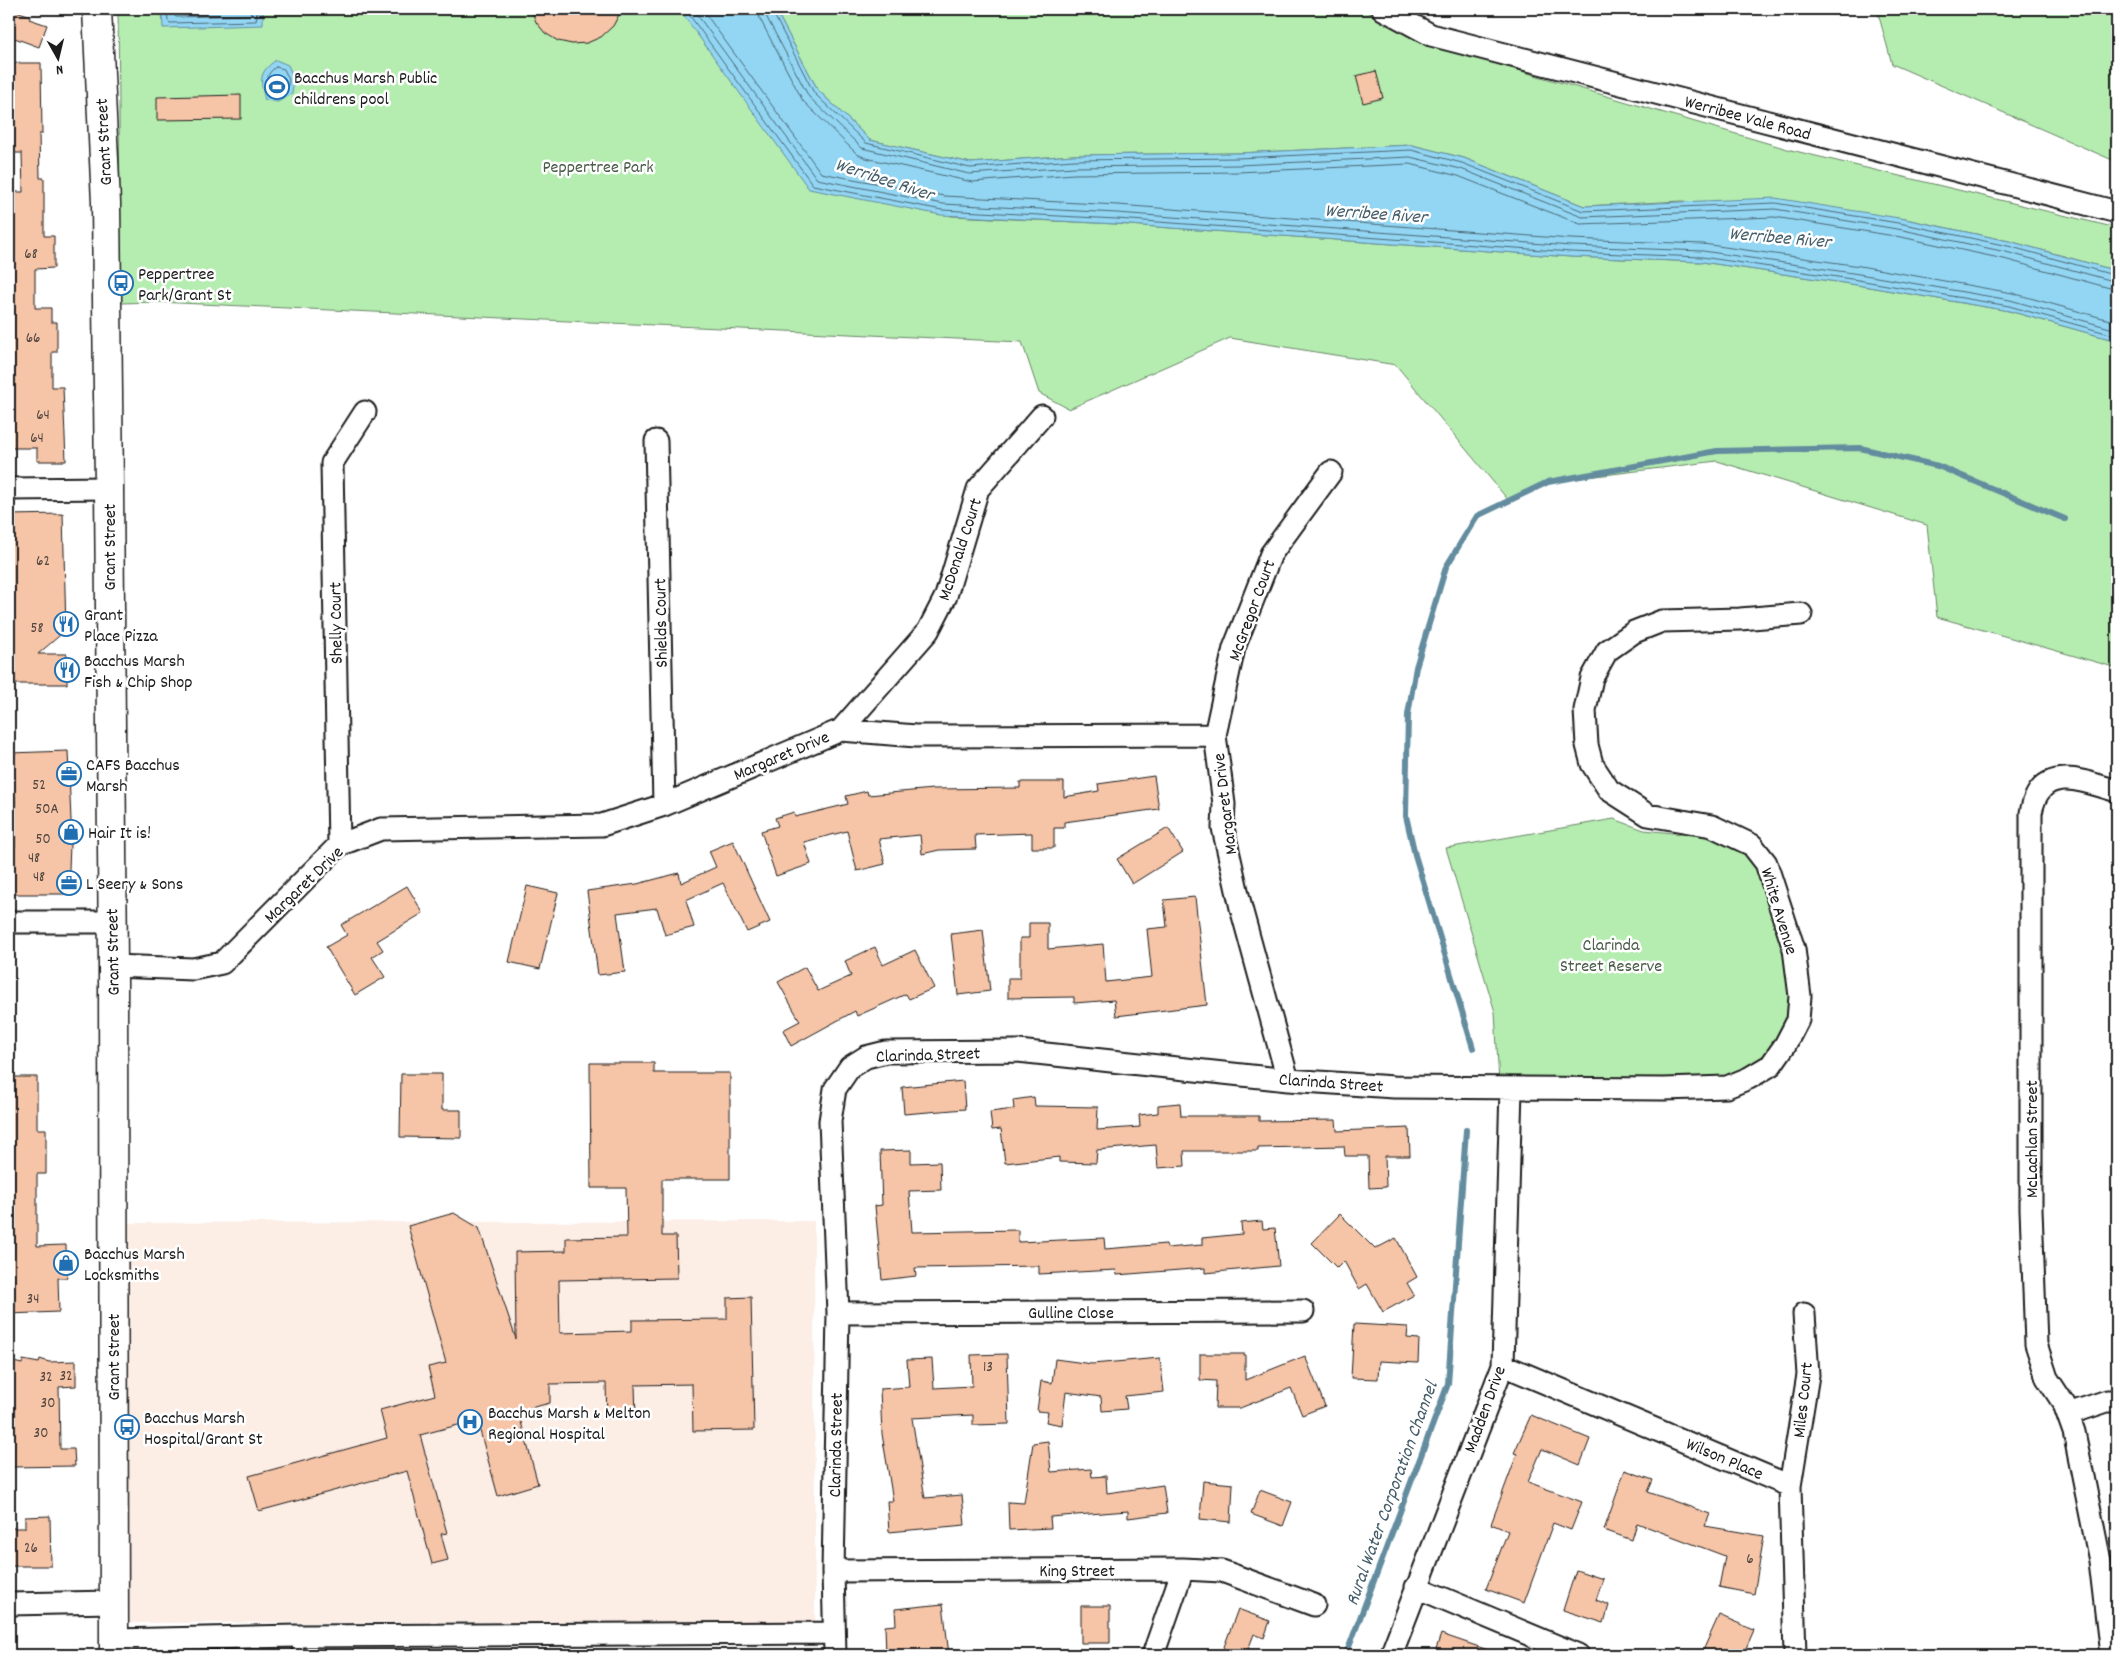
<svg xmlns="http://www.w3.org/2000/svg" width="2126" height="1664" font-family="Dekko,sans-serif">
  <rect width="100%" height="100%" fill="#fff"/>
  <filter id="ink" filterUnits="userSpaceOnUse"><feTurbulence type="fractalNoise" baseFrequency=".02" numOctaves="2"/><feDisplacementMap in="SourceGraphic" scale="10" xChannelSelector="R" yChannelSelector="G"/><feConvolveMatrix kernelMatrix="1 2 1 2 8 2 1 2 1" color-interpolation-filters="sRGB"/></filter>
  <g filter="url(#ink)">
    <path fill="#fcede5" d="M 814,1221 L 815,1621 L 125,1623 L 125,1223 Z"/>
    <path fill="#b5edb0" stroke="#688466" d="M 118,9 L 679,9 L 709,50 L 951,216 L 1116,224 L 1571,257 L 1702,262 L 1857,285 L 2009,311 L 2117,341 L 2117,668 L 1937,617 L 1927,525 L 1717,461 L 1548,482 L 1509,501 L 1396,365 L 1230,338 L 1069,409 L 1039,393 L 1022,342 L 157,302 L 121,303 Z
      M 775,9 L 1361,9 L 1439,47 L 1791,150 L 2117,228 L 2117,271 L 2009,241 L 1905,219 L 1682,201 L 1584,206 L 1464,158 L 1412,145 L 1238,153 L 1073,155 L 971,163 L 870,140 L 818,90 Z
      M 1877,9 L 2117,9 L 2117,162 L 1892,64 Z
      M 1614,819 L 1644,830 L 1711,837 L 1745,853 L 1757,869 L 1784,951 L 1792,993 L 1791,1015 L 1778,1039 L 1763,1056 L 1724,1081 L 1499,1083 L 1495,1012 L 1446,848 Z"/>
    <path fill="#92d6f4" stroke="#638c9e" d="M 162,9 L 263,9 L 263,25 L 163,28 Z
      M 679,9 L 775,9 L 818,90 L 870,140 L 971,163 L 1073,155 L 1238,153 L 1412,145 L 1464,158 L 1584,206 L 1775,198 L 1905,219 L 2009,241 L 2117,271 L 2117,341 L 2009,311 L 1857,285 L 1702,262 L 1571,257 L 1116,224 L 941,215 L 809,189 Z
      M 276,60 L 288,65 L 294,79 L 292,94 L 278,102 L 265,100 C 260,80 258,73 276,60 Z"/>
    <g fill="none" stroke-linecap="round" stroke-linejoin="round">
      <path stroke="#4b6672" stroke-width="1" d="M 167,9 L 168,21 L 170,23 L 256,21 L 258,9
        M 174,9 L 174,15 L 176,17 L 250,15 L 252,9
        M 685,9 L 813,185 L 942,210 L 1117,219 L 1571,252 L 1702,257 L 1858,280 L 2009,306 L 2117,336
        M 693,9 L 817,179 L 943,204 L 1117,213 L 1571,246 L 1703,251 L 1859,274 L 2010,300 L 2117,330
        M 702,9 L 821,173 L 944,196 L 1118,205 L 1571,239 L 1703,244 L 1860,266 L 2012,293 L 2117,322
        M 758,9 L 760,19 L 803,101 L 857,154 L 866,158 L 972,182 L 1074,174 L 1238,172 L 1410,164 L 1458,176 L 1580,224 L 1774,217 L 1901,237 L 2004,259 L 2117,290
        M 765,9 L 766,16 L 809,97 L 862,148 L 969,174 L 1074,167 L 1238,165 L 1410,157 L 1461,169 L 1582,217 L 1775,209 L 1903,230 L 2006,252 L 2117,282
        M 771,9 L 814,93 L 866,143 L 970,168 L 1074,160 L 1238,158 L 1411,150 L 1462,163 L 1583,211 L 1775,203 L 1904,224 L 2008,246 L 2117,276
        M 276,67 L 284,69 L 289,80 L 287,90 L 277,96 L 269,94 C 266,83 265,74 276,67 Z"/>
      <path stroke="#638c9e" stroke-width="6" d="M 1473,1048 L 1415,855 L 1406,816 L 1407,761 L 1408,715 L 1416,667 L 1446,567 L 1477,516 L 1548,482 L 1717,451 L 1860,448 L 1938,466 L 2065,519
        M 1346,1655 L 1448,1384 L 1466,1130"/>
    </g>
    <path fill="#f6c4a7" stroke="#1c1c1c" d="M 10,9 L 31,16 L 29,19 L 47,25 L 39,47 L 9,36 Z
      M 531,9 L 622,9 L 613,26 L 601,37 L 587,43 L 572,44 L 558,41 L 545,33 L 536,22 Z
      M 9,63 L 41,63 L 42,134 L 39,134 L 40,178 L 44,178 L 44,236 L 54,236 L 54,268 L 35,269 L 35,308 L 51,308 L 51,322 L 57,322 L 57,352 L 52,352 L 52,387 L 63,387 L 66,461 L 37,461 L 37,448 L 9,448 L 9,426 L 11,425 L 11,374 L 9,374 L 9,192 L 23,192 L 22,153 L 9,153 Z
      M 1376,71 L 1383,98 L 1363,103 L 1356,76 Z
      M 241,95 L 241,119 L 157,120 L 157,97 Z
      M 63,514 L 66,630 L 38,654 L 67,654 L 67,684 L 9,684 L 9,515 Z
      M 68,751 L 71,820 L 68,894 L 9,894 L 9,847 L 15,847 L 15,796 L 9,796 L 9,753 Z
      M 1154,776 L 1159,809 L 1064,822 L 1064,828 L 1054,828 L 1054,848 L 1032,848 L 1032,833 L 975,835 L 976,849 L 939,850 L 922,854 L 920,835 L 879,839 L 885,864 L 857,871 L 847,831 L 804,842 L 811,864 L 776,876 L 761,831 L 778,826 L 775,818 L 794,812 L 795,817 L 848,804 L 846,796 L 867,791 L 868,795 L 933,789 L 1020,788 L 1020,782 L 1064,782 L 1064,797 L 1099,791 L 1098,784 Z
      M 1168,828 L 1183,852 L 1132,884 L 1117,859 Z
      M 733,841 L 770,922 L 747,932 L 723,883 L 686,900 L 694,927 L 665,935 L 657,908 L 617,913 L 625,972 L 598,975 L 587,891 L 637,884 L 679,873 L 681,883 L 716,867 L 709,851 Z
      M 407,886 L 423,913 L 377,941 L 383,950 L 372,957 L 385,977 L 355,995 L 326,947 L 347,935 L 341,925 Z
      M 527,886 L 558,893 L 540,969 L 509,962 Z
      M 1195,897 L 1207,1005 L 1116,1016 L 1114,1000 L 1074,1003 L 1074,997 L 1008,998 L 1008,978 L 1020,978 L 1020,938 L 1029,938 L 1029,923 L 1048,923 L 1048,949 L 1103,944 L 1106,982 L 1152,977 L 1147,929 L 1167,927 L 1164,900 Z
      M 983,930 L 990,991 L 958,995 L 951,934 Z
      M 875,947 L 883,965 L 915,950 L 934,988 L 909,999 L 906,994 L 857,1016 L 855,1011 L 791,1046 L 783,1030 L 800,1021 L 778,982 L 805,967 L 818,991 L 851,976 L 845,961 Z
      M 590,1063 L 654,1063 L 654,1073 L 730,1073 L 730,1179 L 662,1179 L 662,1236 L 676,1236 L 677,1278 L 559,1280 L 560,1333 L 632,1331 L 632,1320 L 727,1319 L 727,1298 L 751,1297 L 754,1430 L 693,1431 L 692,1384 L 635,1385 L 636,1418 L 607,1418 L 606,1383 L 550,1384 L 550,1403 L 518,1411 L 538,1484 L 498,1496 L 477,1420 L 420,1435 L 447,1533 L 441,1534 L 448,1560 L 432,1564 L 407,1471 L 259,1511 L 249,1476 L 387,1438 L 380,1410 L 435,1395 L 428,1367 L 446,1363 L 408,1226 L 454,1213 L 479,1228 L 516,1339 L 515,1252 L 566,1251 L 566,1238 L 627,1237 L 626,1188 L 591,1188 Z
      M 401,1074 L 442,1074 L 442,1110 L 461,1110 L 461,1138 L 400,1137 Z
      M 9,1077 L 37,1077 L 37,1129 L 46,1129 L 46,1174 L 37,1174 L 37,1246 L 66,1245 L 67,1278 L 58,1278 L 59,1312 L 9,1314 Z
      M 963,1081 L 965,1109 L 904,1114 L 902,1087 Z
      M 1034,1097 L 1035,1106 L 1098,1107 L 1097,1130 L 1140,1127 L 1139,1115 L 1158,1113 L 1158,1105 L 1180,1103 L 1181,1116 L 1259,1116 L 1259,1121 L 1336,1120 L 1337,1131 L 1409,1128 L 1410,1156 L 1385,1156 L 1386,1187 L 1369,1188 L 1368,1156 L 1345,1156 L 1344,1146 L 1258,1148 L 1258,1151 L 1184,1151 L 1185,1166 L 1158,1168 L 1156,1145 L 1097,1150 L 1096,1163 L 1059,1162 L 1059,1157 L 1005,1163 L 1001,1129 L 992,1130 L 990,1112 L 1014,1109 L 1013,1100 Z
      M 911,1150 L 911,1163 L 940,1162 L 941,1190 L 909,1191 L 912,1232 L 1018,1230 L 1018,1242 L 1104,1238 L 1105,1249 L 1166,1244 L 1167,1248 L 1202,1245 L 1202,1238 L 1242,1234 L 1241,1223 L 1262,1221 L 1263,1229 L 1275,1228 L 1279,1266 L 1205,1273 L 1205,1268 L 1117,1275 L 1116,1270 L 1039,1274 L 1039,1266 L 915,1268 L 916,1276 L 882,1280 L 875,1206 L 882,1205 L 880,1151 Z
      M 1340,1214 L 1375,1249 L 1396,1238 L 1417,1277 L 1407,1283 L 1414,1295 L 1383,1312 L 1367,1284 L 1359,1289 L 1344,1261 L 1337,1268 L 1312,1243 Z
      M 1354,1324 L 1408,1327 L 1407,1338 L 1419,1339 L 1418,1363 L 1379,1361 L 1378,1379 L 1351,1378 Z
      M 1007,1354 L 1009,1424 L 973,1425 L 973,1415 L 912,1418 L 925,1498 L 962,1495 L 965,1525 L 889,1532 L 887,1501 L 893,1501 L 882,1434 L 880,1389 L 909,1387 L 907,1360 L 932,1359 L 934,1388 L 972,1386 L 971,1355 Z
      M 1200,1354 L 1245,1354 L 1245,1380 L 1305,1356 L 1325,1406 L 1302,1415 L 1291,1388 L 1240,1408 L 1215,1408 L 1216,1381 L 1200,1380 Z
      M 1160,1358 L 1164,1392 L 1125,1396 L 1127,1409 L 1102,1411 L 1101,1397 L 1066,1392 L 1062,1425 L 1046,1422 L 1048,1412 L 1037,1411 L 1041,1381 L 1052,1383 L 1055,1359 L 1092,1364 Z
      M 40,1359 L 49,1362 L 76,1361 L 76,1386 L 59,1387 L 60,1449 L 74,1449 L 75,1466 L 11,1467 L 9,1361 L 22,1364 L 23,1360 L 39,1363 Z
      M 1531,1415 L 1590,1439 L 1580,1465 L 1542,1449 L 1528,1482 L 1582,1502 L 1571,1530 L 1553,1523 L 1524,1603 L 1486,1589 L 1508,1531 L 1491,1524 L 1517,1454 L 1514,1453 Z
      M 1048,1441 L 1051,1472 L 1091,1469 L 1092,1477 L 1106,1476 L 1107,1493 L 1163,1485 L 1167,1513 L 1128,1518 L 1128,1511 L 1050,1517 L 1051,1528 L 1009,1530 L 1008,1502 L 1024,1503 L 1033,1443 Z
      M 1625,1470 L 1653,1480 L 1648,1492 L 1710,1514 L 1705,1526 L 1764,1536 L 1754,1594 L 1719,1587 L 1725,1556 L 1637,1523 L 1632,1540 L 1604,1530 Z
      M 1203,1481 L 1233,1484 L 1231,1522 L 1200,1519 Z
      M 1260,1490 L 1292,1502 L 1283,1526 L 1251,1514 Z
      M 50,1516 L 51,1566 L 11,1566 L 10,1528 L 25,1528 L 25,1517 Z
      M 1576,1570 L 1603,1579 L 1596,1600 L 1609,1605 L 1604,1623 L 1563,1610 Z
      M 943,1604 L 949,1655 L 886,1655 L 885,1626 L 896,1625 L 895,1609 Z
      M 1081,1606 L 1110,1606 L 1110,1643 L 1081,1643 Z
      M 1238,1609 L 1270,1621 L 1264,1638 L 1254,1634 L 1246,1655 L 1221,1655 Z
      M 1719,1615 L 1754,1630 L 1743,1655 L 1701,1655 Z
      M 1441,1634 L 1494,1652 L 1494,1655 L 1434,1655 Z"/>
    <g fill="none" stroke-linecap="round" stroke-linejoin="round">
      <defs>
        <path id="service" d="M 298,1636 L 298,1655"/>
        <path id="minor" d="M 1383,9 L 1431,35 L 2117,212
          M 656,441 L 664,805
          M 9,489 L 109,488
          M 841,730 L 928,631 L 946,596 L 978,489 L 1042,416
          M 1215,735 L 1234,648 L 1271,554 L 1331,472
          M 339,845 L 332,463 L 365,412
          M 9,922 L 112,922
          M 113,966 L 193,969 L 222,963 L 339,845 L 381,829 L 602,825 L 664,805 L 841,730 L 916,736 L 1215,735 L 1224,804 L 1223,828 L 1241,908 L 1288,1080
          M 838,1313 L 1303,1311
          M 1503,1365 L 1790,1486
          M 2068,1414 L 2107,1401 L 2117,1401
          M 833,1571 L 1183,1569 L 1222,1571 L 1314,1605
          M 1416,1587 L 1578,1655
          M 9,1604 L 113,1602
          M 114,1640 L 298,1636 L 834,1633
          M 835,1655 L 833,1571 L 838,1313 L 830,1121 L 835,1089 L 850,1067 L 866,1057 L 886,1052 L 1018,1051 L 1288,1080 L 1394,1087 L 1664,1089 L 1727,1087 L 1749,1078 L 1771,1065 L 1785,1045 L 1798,1020 L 1800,996 L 1794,949 L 1766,863 L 1752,845 L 1712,826 L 1648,815 L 1609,790 L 1592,764 L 1587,745 L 1585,710 L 1592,678 L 1607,651 L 1634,632 L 1662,621 L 1740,619 L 1801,614
          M 1153,1655 L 1183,1569
          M 1391,1655 L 1503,1365 L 1511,1089
          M 1795,1655 L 1790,1486 L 1808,1375 L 1804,1314
          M 2111,1655 L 2100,1561 L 2074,1432 L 2064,1404 L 2047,1378 L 2036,1344 L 2031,1209 L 2031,813 C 2040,762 2083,781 2117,791"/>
        <path id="secondary" d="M 97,9 L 106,203 L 109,488 L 113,966 L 114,1655"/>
      </defs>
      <use href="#service" stroke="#1c1c1c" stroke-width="14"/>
      <use href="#minor" stroke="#1c1c1c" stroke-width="25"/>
      <use href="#secondary" stroke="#1c1c1c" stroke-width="31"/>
      <use href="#service" stroke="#fff" stroke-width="10"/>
      <use href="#minor" stroke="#fff" stroke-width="21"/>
      <use href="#secondary" stroke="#fff" stroke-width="28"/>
    </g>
  </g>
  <defs>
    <symbol id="stadium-ring" viewBox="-11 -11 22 22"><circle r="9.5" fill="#fff" stroke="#1f6fb2" stroke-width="1.5"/><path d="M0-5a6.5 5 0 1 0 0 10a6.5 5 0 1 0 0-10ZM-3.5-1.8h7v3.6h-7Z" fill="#1f6fb2"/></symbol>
    <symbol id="bus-ring" viewBox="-11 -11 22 22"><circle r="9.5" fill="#fff" stroke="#1f6fb2" stroke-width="1.5"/><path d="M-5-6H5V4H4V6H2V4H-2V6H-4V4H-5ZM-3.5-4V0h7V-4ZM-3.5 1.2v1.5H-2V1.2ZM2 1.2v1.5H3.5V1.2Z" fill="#1f6fb2"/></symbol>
    <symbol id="restaurant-ring" viewBox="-11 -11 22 22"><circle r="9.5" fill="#fff" stroke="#1f6fb2" stroke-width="1.5"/><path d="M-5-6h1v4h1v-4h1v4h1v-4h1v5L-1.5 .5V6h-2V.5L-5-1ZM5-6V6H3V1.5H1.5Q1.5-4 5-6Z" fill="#1f6fb2"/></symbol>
    <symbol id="office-ring" viewBox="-11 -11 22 22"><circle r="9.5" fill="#fff" stroke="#1f6fb2" stroke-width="1.5"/><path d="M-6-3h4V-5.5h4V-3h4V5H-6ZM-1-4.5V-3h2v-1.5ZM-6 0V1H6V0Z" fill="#1f6fb2"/></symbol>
    <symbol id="shop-ring" viewBox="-11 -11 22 22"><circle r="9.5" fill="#fff" stroke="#1f6fb2" stroke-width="1.5"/><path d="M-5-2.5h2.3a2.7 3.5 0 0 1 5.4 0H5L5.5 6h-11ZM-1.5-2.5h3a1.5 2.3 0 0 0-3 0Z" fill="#1f6fb2"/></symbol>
    <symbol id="hospital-ring" viewBox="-11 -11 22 22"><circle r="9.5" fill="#fff" stroke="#1f6fb2" stroke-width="1.5"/><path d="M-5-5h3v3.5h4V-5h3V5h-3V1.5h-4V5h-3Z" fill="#1f6fb2"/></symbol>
  </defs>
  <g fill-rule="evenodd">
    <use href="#stadium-ring" x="263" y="73" width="28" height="28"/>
    <use href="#bus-ring" x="107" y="269" width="28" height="28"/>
    <use href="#restaurant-ring" x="52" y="610" width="28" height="28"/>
    <use href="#restaurant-ring" x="53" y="656" width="28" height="28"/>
    <use href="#office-ring" x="55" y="760" width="28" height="28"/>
    <use href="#shop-ring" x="57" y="818" width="28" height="28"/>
    <use href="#office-ring" x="55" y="869" width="28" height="28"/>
    <use href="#shop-ring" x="52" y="1249" width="28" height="28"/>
    <use href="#hospital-ring" x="456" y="1408" width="28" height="28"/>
    <use href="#bus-ring" x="113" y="1413" width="28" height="28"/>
  </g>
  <g text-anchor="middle" stroke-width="5" stroke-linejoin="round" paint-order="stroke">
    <g font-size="15" fill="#52463f">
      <text x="31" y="258">68</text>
      <text x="33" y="342">66</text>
      <text x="43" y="419">64</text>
      <text x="37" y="442">64</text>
      <text x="43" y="565">62</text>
      <text x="37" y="632">58</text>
      <text x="39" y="789">52</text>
      <text x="47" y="813">50A</text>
      <text x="43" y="843">50</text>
      <text x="34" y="862">48</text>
      <text x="39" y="881">48</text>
      <text x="33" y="1303">34</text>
      <text x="988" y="1371">13</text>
      <text x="66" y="1380">32</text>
      <text x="46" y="1381">32</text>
      <text x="48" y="1407">30</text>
      <text x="41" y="1437">30</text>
      <text x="31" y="1552">26</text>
      <text x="1750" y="1563">6</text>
    </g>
    <g font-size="18" fill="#1c1c1c" stroke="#fff" text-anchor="start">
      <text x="294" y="83">Bacchus Marsh Public<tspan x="294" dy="21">childrens pool</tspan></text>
      <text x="138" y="279">Peppertree<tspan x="138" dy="21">Park/Grant St</tspan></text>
      <text x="84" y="620">Grant<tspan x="84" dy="21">Place Pizza</tspan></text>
      <text x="84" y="666">Bacchus Marsh<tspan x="84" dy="21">Fish &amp; Chip Shop</tspan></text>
      <text x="86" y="770">CAFS Bacchus<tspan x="86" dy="21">Marsh</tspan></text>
      <text x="88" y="838">Hair It is!</text>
      <text x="86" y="889">L Seery &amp; Sons</text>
      <text x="84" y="1259">Bacchus Marsh<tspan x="84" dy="21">Locksmiths</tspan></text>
      <text x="488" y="1418">Bacchus Marsh &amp; Melton<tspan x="488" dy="21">Regional Hospital</tspan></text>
      <text x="144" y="1423">Bacchus Marsh<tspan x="144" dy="21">Hospital/Grant St</tspan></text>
    </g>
    <g font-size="18" fill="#1c1c1c" stroke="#fff">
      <text transform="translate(1748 117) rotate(15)" y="6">Werribee Vale Road</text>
      <text transform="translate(103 142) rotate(-93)" y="6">Grant Street</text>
      <text transform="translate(109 547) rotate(-90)" y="6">Grant Street</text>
      <text transform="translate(959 549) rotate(-72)" y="6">McDonald Court</text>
      <text transform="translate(1251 610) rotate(-70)" y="6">McGregor Court</text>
      <text transform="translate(335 623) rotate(-91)" y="6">Shelly Court</text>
      <text transform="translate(660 623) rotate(-91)" y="6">Shields Court</text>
      <text transform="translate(781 755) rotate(-23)" y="6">Margaret Drive</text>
      <text transform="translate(1224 804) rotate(-97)" y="6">Margaret Drive</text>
      <text transform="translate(303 884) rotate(-44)" y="6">Margaret Drive</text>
      <text transform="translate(1780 911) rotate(73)" y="6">White Avenue</text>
      <text transform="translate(112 952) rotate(-91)" y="6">Grant Street</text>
      <text transform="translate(928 1054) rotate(-2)" y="6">Clarinda Street</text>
      <text transform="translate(1331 1082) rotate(4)" y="6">Clarinda Street</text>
      <text transform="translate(2031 1139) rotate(-90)" y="6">McLachlan Street</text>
      <text x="1071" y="1318">Gulline Close</text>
      <text transform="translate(113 1357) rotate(-90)" y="6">Grant Street</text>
      <text transform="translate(1802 1400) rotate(-84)" y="6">Miles Court</text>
      <text transform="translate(1484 1409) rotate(-70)" y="6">Madden Drive</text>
      <text transform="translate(835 1445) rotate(-89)" y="6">Clarinda Street</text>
      <text transform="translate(1725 1458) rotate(23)" y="6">Wilson Place</text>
      <text x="1077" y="1576">King Street</text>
    </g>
    <g font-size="18" fill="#4a5b48" stroke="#fff">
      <text x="598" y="172">Peppertree Park</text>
      <text x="1611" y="950">Clarinda<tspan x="1611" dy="21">Street Reserve</tspan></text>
    </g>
    <g font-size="19" font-style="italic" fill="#455d68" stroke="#fff">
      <text transform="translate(885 178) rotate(18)" y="7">Werribee River</text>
      <text transform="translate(1376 212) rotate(4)" y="7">Werribee River</text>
      <text transform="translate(1780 236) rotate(5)" y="7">Werribee River</text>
      <text transform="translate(1390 1493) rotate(-70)" y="7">Rural Water Corporation Channel</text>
    </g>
  </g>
  <rect width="2126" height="1664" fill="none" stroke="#fff" stroke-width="30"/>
  <rect x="15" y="15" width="2096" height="1634" fill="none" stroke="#1c1c1c" stroke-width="2" filter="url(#ink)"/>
  <g transform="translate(58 58) rotate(172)" stroke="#ffffff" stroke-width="4" paint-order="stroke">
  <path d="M0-4L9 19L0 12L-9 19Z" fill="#1c1c1c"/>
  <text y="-8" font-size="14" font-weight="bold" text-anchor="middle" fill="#1c1c1c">N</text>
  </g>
</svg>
